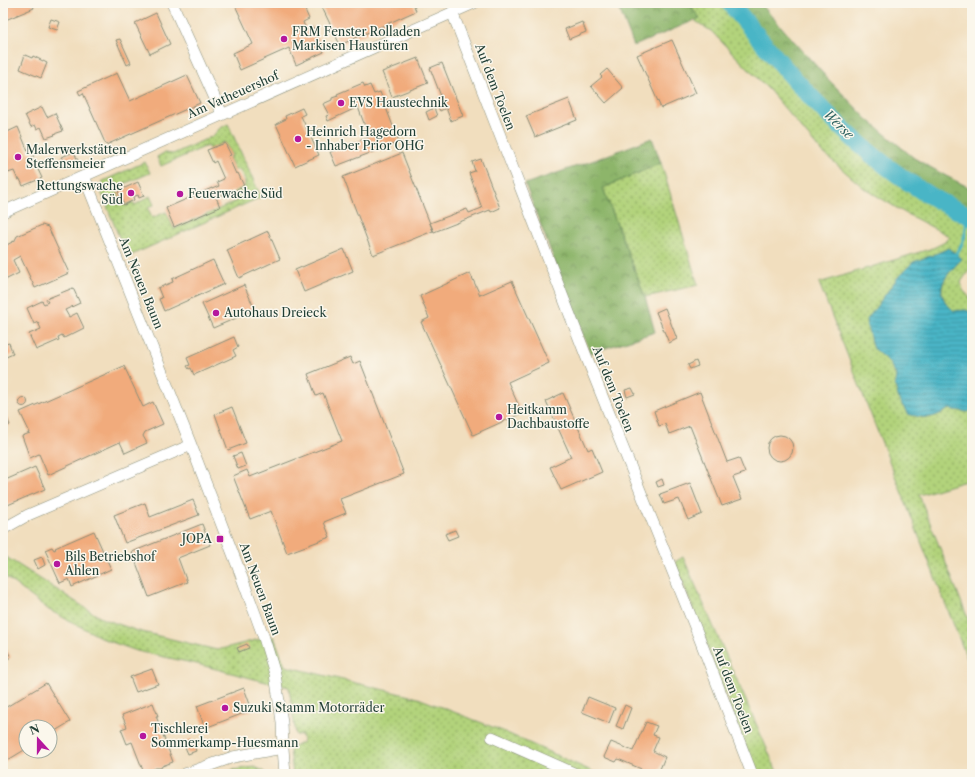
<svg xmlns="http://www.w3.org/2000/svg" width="975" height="777" font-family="'Libre Caslon Text',serif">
  <defs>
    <pattern id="grass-dots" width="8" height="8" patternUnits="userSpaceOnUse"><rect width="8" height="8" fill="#b2d37b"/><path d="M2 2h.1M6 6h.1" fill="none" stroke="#90ac66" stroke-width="1.8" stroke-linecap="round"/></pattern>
    <pattern id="forest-crowns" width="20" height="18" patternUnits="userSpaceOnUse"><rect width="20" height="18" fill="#8db56b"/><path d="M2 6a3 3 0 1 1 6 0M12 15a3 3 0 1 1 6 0" fill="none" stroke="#739459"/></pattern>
    <pattern id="water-rules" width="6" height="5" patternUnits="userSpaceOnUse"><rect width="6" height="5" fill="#49b5c6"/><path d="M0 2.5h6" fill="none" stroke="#3c94a2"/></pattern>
  </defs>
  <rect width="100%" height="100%" fill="#fbf7ec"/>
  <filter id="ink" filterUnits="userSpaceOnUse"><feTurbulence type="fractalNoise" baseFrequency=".025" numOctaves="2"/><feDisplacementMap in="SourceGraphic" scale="8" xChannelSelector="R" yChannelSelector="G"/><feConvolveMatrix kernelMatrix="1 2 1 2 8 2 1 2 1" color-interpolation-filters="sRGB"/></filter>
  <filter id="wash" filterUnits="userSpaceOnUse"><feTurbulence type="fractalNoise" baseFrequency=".012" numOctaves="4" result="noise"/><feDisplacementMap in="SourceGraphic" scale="16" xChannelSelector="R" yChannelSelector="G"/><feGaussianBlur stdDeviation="0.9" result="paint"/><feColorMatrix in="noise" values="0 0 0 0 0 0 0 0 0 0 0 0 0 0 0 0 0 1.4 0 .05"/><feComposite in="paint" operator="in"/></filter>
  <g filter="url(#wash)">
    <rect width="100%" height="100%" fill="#f1debe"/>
    <path fill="url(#grass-dots)" stroke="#688858" d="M 687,3 L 724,3 L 778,69 L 842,137 L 881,169 L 921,197 L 972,222 L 972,266 L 961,282 L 963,290 L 972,300 L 972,312 L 965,310 L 954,312 C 931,291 945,276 962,259 L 949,248 L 933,255 L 898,277 L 887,292 L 875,350 L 889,362 L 896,375 L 895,385 L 908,414 C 927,419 932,419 949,409 L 967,412 L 972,410 L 972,479 L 919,495 L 972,629 L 972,671 L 819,283 L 933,248 L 945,242 L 949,236 L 905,213 L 864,188 L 820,150 L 770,91 L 711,31 L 694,20 L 700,18 L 689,4 Z
      M 228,124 L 261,197 L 127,257 L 101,191 L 101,184 L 103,181 L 145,162 L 150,173 L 126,183 L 116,190 L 124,206 L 133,202 L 135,205 L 150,196 L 154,205 L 148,208 L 152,218 L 166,212 L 174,229 L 237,201 L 234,192 L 245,187 L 245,180 L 239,169 L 235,170 L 229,157 L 232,156 L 225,142 L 209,149 L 207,146 L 161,166 L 157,157 L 164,153 L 173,154 L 213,136 L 219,129 Z
      M 661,163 L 698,285 L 645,297 L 603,188 Z
      M 3,555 L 101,618 L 138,631 L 217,650 L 264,638 L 274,637 L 285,666 L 418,698 L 500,730 L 598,774 L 545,774 L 537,771 L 536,774 L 293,774 L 290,749 L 303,742 L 302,735 L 296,735 L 289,687 L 266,682 L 197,664 L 137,651 L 106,640 L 49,610 L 3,575 Z
      M 683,557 L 778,774 L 756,774 L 675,562 Z
      M 254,767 L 264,771 L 267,774 L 222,774 L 233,770 Z"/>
    <path fill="url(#forest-crowns)" stroke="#567950" d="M 617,3 L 687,3 L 689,4 L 700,18 L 634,46 Z
      M 738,3 L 760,3 L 828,79 L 867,119 L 914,158 L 946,176 L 972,189 L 972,211 L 927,188 L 886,160 L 851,129 L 788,60 Z
      M 652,138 L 661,163 L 603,188 L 645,297 L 655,332 L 590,353 L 525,184 L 592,161 Z"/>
    <path fill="url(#water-rules)" stroke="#34797d" d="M 949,248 L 962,259 C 945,276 930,291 954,311 L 965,310 L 972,312 L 972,410 L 968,412 L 949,409 C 932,419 927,419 908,414 L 899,400 L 895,385 L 896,375 L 889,362 L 875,350 L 872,346 L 866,321 L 898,277 L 913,262 L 933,255 Z"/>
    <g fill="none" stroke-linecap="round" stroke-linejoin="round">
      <path stroke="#49b5c6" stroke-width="3" d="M 956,254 C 964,243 968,228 966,214"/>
      <path stroke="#49b5c6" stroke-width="18" d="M 730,3 C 798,86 871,174 972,217"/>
    </g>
    <g id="blocks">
      <path fill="#f1ab7b" d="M 3,3 L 32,3 L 34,8 L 3,21 Z
        M 234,3 L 302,3 L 309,19 L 303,22 L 306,30 L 313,27 L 315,31 L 316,30 L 317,33 L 316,34 L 324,52 L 296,65 L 289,48 L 240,70 L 233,53 L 253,44 Z
        M 320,3 L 413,3 L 416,11 L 340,45 Z
        M 156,13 L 170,44 L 150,54 L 135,23 Z
        M 51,19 L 60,22 L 57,30 L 48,27 Z
        M 582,22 L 586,32 L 569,39 L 565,29 Z
        M 120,39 L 131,63 L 127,65 L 116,40 Z
        M 672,40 L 696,93 L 661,108 L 637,55 Z
        M 25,55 L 32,58 L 33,56 L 47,63 L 41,78 L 20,69 Z
        M 418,58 L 428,83 L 392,97 L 382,72 Z
        M 442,63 L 463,116 L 451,121 L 446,108 L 440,111 L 438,107 L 444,104 L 430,68 Z
        M 607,69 L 623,88 L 606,103 L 591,86 L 602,77 L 600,75 Z
        M 117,73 L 130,101 L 187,75 L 200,103 L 106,145 L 83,93 L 80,95 L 78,91 Z
        M 363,83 L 365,87 L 370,85 L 374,94 L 380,92 L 399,142 L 336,166 L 330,152 L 369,137 L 358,107 L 328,121 L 326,116 L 329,115 L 323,104 L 332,100 L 332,98 L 338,96 L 337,94 Z
        M 569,99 L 577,120 L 535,137 L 526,116 Z
        M 42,107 L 47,117 L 55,113 L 63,131 L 54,134 L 55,135 L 46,138 L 41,127 L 37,129 L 35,125 L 31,127 L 25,115 Z
        M 302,108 L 305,114 L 301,116 L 319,155 L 295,166 L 276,124 L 286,119 L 285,116 Z
        M 434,108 L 437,116 L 429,120 L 426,112 Z
        M 18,127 L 29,154 L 32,152 L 34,156 L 31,157 L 33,161 L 34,161 L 42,178 L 23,186 L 20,179 L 18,180 L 14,171 L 8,173 L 3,163 L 3,134 Z
        M 225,143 L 231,155 L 228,156 L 236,174 L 238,173 L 244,186 L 223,196 L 223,194 L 216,197 L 220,207 L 174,227 L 166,208 L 212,188 L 212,189 L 219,186 L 217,182 L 224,179 L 216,161 L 213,163 L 207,150 Z
        M 74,152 L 78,161 L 66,167 L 61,157 Z
        M 402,153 L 433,231 L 373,255 L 343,177 Z
        M 481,159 L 500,208 L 491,212 L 490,210 L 434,232 L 430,223 L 467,209 L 469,213 L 482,208 L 469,173 L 475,171 L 472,162 Z
        M 138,182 L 144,196 L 139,198 L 138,195 L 133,197 L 134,200 L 124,205 L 118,191 Z
        M 42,225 L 48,227 L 69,273 L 35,288 L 20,256 L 13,260 L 19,273 L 3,281 L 3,247 L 14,241 L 14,242 L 17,236 Z
        M 268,231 L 280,259 L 239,278 L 227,250 Z
        M 344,249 L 353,271 L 304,292 L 295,270 Z
        M 213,260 L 224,284 L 164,311 L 159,299 L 162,298 L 158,288 L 173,282 L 172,279 Z
        M 470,273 L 480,295 L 512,281 L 549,363 L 508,382 L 522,413 L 473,435 L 421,322 L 429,318 L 420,296 Z
        M 244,285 L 255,310 L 213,328 L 202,304 Z
        M 73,288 L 80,303 L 65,310 L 69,317 L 77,313 L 84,328 L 64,338 L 62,335 L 58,337 L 59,340 L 36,350 L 29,334 L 41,329 L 38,322 L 34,324 L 27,308 L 42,301 L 44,304 L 48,302 L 46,299 Z
        M 665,308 L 677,339 L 669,343 L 656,312 Z
        M 234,337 L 238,347 L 233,350 L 236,356 L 194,375 L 191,368 L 189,369 L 187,366 L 190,365 L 187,358 Z
        M 9,343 L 13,354 L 6,357 L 3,349 L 3,345 Z
        M 350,357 L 353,364 L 360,361 L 404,474 L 340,499 L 346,513 L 324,522 L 330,537 L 287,553 L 271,511 L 250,519 L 233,476 L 247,470 L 250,477 L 342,441 L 323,393 L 316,396 L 308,374 Z
        M 696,361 L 698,366 L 690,369 L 688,365 Z
        M 124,366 L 143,407 L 153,402 L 163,424 L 145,432 L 143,436 L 147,443 L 125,453 L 120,442 L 48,475 L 39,454 L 30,458 L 22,436 L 30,433 L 20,412 Z
        M 632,388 L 635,394 L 627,397 L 625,390 Z
        M 700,392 L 727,462 L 739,458 L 745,473 L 733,477 L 742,499 L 722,506 L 690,426 L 669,434 L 665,424 L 659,426 L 654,411 Z
        M 563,393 L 588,450 L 592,448 L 602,472 L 561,490 L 550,467 L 571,457 L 546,401 Z
        M18.5 402a4.5 4.5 0 1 1 9 0a4.5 4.5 0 1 1-9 0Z
        M 232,407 L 246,443 L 228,450 L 215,414 Z
        M 3,409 L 10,425 L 3,428 Z
        M767 448a13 13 0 1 1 26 0a13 13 0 1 1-26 0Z
        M 241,453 L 246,466 L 238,469 L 233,456 Z
        M 35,467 L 45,489 L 3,507 L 3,481 Z
        M 662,479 L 664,485 L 658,487 L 656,482 Z
        M 690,483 L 702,514 L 688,520 L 679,499 L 664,504 L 660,494 Z
        M 193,500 L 199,515 L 125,543 L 114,515 L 145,503 L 150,517 Z
        M 202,524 L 210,545 L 178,558 L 187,582 L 149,597 L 132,552 Z
        M 455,530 L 458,536 L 448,540 L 445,534 Z
        M 94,531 L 111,569 L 72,587 L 69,579 L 60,583 L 45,550 L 52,547 L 54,550 L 56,549 L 55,548 Z
        M 42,557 L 45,565 L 38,569 L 34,560 Z
        M 3,644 L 11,657 L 3,662 Z
        M 247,644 L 249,648 L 239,652 L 237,648 Z
        M 152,669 L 158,684 L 136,692 L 130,677 Z
        M 46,683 L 70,722 L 50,734 L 50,727 L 26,727 L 26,749 L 3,763 L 3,709 Z
        M 244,688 L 252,710 L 205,728 L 197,706 Z
        M 588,697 L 615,708 L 609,723 L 582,712 Z
        M 153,703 L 158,716 L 156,716 L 173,762 L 162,766 L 161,768 L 156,768 L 144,773 L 132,742 L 127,744 L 121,729 L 127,727 L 122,715 Z
        M 625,705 L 631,708 L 623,729 L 616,726 Z
        M 646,722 L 657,726 L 653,735 L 659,737 L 653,751 L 665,757 L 658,774 L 653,774 L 618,759 L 616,762 L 604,757 L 611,742 L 633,751 Z
        M 192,739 L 196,751 L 188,754 L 183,742 Z"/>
    </g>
  </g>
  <g filter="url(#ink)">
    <use href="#blocks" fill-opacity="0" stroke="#888e79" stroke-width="1"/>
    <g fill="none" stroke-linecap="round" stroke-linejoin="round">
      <defs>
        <path id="street" d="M 172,3 L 222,114
          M 452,12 L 586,356 L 699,637 L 752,774
          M 84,176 L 191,445 L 238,567 L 264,638 L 275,674 L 282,722 L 283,748 L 233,757 L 185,774
          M 3,212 L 474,3
          M 3,529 L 28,515 L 191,445
          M 492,737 L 576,774
          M 283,748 L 285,774"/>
      </defs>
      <use href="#street" stroke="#888e79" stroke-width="12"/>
      <use href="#street" stroke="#fff" stroke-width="11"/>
    </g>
  </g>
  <g fill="#b5179e" stroke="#fbf7ec" stroke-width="1.5">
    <circle cx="284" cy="39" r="4"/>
    <circle cx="341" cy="103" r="4"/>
    <circle cx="298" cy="139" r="4"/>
    <circle cx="18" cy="157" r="4"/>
    <circle cx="131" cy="193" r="4"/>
    <circle cx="180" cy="194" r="4"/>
    <circle cx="216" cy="313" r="4"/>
    <circle cx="499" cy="417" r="4"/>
    <rect x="216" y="535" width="8" height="8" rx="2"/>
    <circle cx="57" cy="564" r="4"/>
    <circle cx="225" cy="708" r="4"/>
    <circle cx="143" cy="736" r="4"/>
  </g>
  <g text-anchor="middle" stroke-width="3" stroke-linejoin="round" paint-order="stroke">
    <g font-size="12" fill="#1f3d34" stroke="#fbf7ec" text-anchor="start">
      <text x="292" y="36">FRM Fenster Rolladen<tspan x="292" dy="14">Markisen Haustüren</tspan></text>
      <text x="349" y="107">EVS Haustechnik</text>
      <text x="306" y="136">Heinrich Hagedorn<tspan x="306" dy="14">- Inhaber Prior OHG</tspan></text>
      <text x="26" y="154">Malerwerkstätten<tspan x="26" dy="14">Steffensmeier</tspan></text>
      <text x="123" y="190" text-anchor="end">Rettungswache<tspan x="123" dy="14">Süd</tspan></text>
      <text x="188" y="198">Feuerwache Süd</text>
      <text x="224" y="317">Autohaus Dreieck</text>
      <text x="507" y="414">Heitkamm<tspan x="507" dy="14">Dachbaustoffe</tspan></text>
      <text x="212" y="543" text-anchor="end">JOPA</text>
      <text x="65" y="561">Bils Betriebshof<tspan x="65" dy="14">Ahlen</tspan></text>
      <text x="233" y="712">Suzuki Stamm Motorräder</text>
      <text x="151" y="733">Tischlerei<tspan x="151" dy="14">Sommerkamp-Huesmann</tspan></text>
    </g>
    <g font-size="12" fill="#1f3d34" stroke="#fbf7ec">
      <text transform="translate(495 87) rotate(69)" y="4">Auf dem Toelen</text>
      <text transform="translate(233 95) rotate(-24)" y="4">Am Vatheuershof</text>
      <text transform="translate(141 283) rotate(68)" y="4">Am Neuen Baum</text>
      <text transform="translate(613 389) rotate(68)" y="4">Auf dem Toelen</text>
      <text transform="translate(260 589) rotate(70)" y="4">Am Neuen Baum</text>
      <text transform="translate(733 690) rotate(69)" y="4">Auf dem Toelen</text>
    </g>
    <g font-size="13" font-style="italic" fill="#2c6160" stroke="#fbf7ec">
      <text transform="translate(839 124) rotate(44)" y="5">Werse</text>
    </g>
  </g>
  <rect width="975" height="777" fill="none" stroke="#fbf7ec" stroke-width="16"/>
  <g transform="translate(38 739) rotate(339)"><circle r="19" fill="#fbf7ec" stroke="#a3ada2"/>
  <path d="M0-3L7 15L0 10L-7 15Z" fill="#b5179e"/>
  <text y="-6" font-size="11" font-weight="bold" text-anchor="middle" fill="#1f3d34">N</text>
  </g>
</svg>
